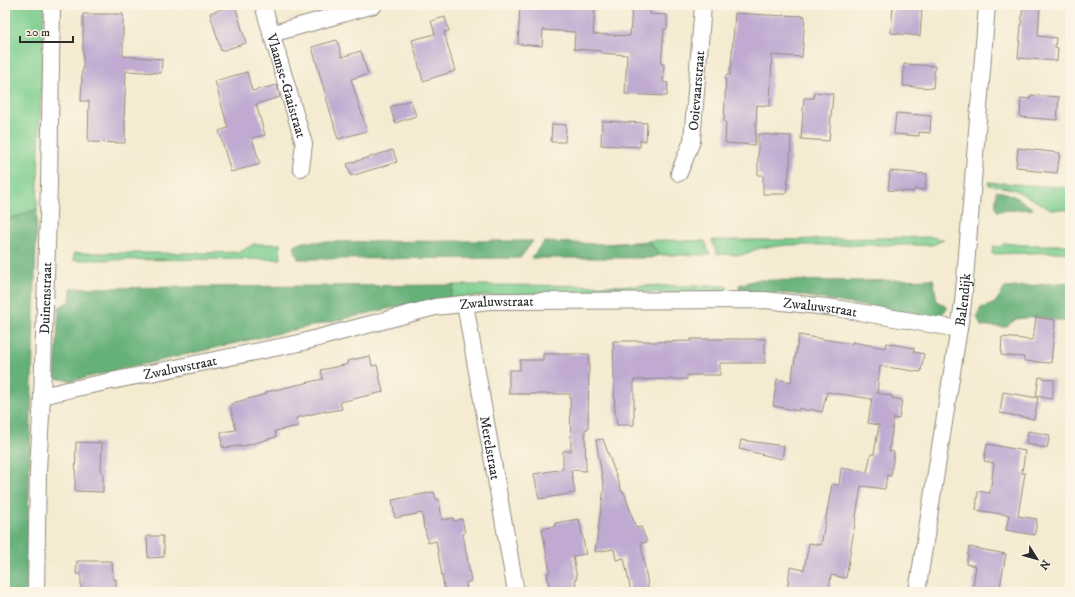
<svg xmlns="http://www.w3.org/2000/svg" width="1075" height="597" font-family="'IM FELL DW Pica',serif">
  <rect width="100%" height="100%" fill="#fcf5e5"/>
  <filter id="ink" filterUnits="userSpaceOnUse"><feTurbulence type="fractalNoise" baseFrequency=".025" numOctaves="2"/><feDisplacementMap in="SourceGraphic" scale="8" xChannelSelector="R" yChannelSelector="G"/><feConvolveMatrix kernelMatrix="1 2 1 2 8 2 1 2 1" color-interpolation-filters="sRGB"/></filter>
  <filter id="wash" filterUnits="userSpaceOnUse"><feTurbulence type="fractalNoise" baseFrequency=".012" numOctaves="4" result="noise"/><feDisplacementMap in="SourceGraphic" scale="16" xChannelSelector="R" yChannelSelector="G"/><feGaussianBlur stdDeviation="0.9" result="paint"/><feColorMatrix in="noise" values="0 0 0 0 0 0 0 0 0 0 0 0 0 0 0 0 0 1.4 0 .05"/><feComposite in="paint" operator="in"/></filter>
  <g filter="url(#wash)">
    <rect width="100%" height="100%" fill="#f4ebd1"/>
    <path fill="#7dce90" stroke="#547c5e" d="M 5,5 L 44,5 L 37,209 L 5,221 Z
      M 988,182 L 1070,188 L 1070,210 L 1051,209 L 1013,189 L 989,185 Z
      M 932,237 L 944,240 L 932,245 L 788,245 L 760,248 L 742,255 L 717,254 L 712,240 L 774,240 Z
      M 660,240 L 705,241 L 710,255 L 661,255 L 650,243 L 605,244 Z
      M 1004,243 L 1023,245 L 1070,245 L 1070,252 L 992,254 L 993,246 L 1000,247 Z
      M 254,244 L 280,244 L 281,259 L 74,260 L 74,253 L 200,253 L 240,252 Z
      M 454,285 L 726,286 L 730,292 C 683,293 636,292 590,292 C 543,293 497,295 450,298 Z"/>
    <path fill="#66b17a" stroke="#486e52" d="M 996,191 C 1012,193 1020,199 1033,209 L 997,211 C 994,204 997,198 996,191 Z
      M 37,209 L 26,592 L 5,592 L 5,221 Z
      M 468,241 L 533,241 L 520,258 L 298,259 L 294,246 L 304,242 Z
      M 544,242 L 605,244 L 650,243 L 661,255 L 650,258 L 531,258 Z
      M 933,279 L 937,301 L 948,308 L 941,315 L 933,318 L 793,294 L 740,292 L 739,285 L 756,280 L 858,281 Z
      M 1070,282 L 1070,322 L 1036,317 L 1016,319 L 1006,327 L 981,326 L 977,316 L 981,308 L 995,303 L 1005,288 Z
      M 454,285 L 450,298 L 405,305 L 240,342 L 71,381 L 55,378 L 59,307 L 70,301 L 71,288 Z"/>
    <g id="blocks">
      <path fill="#c0aad1" d="M 235,5 L 246,43 L 221,51 L 210,13 Z
        M 520,5 L 595,5 L 593,34 L 630,36 L 632,7 L 650,8 L 650,14 L 667,15 L 667,29 L 664,29 L 661,64 L 664,64 L 663,82 L 668,83 L 667,96 L 625,94 L 627,55 L 601,53 L 601,51 L 574,49 L 575,32 L 543,30 L 542,46 L 518,44 Z
        M 1023,5 L 1040,5 L 1038,36 L 1056,38 L 1055,47 L 1058,48 L 1057,61 L 1018,58 Z
        M 893,6 L 922,8 L 920,36 L 891,33 Z
        M 735,13 L 784,16 L 784,15 L 805,16 L 802,57 L 772,55 L 770,106 L 757,105 L 755,145 L 725,143 L 726,122 L 724,121 L 726,75 L 730,75 L 730,67 L 731,67 Z
        M 83,14 L 123,14 L 123,56 L 162,59 L 161,73 L 126,71 L 124,121 L 125,121 L 125,143 L 88,142 L 89,101 L 81,101 L 82,71 L 83,71 Z
        M 445,17 L 449,31 L 444,32 L 455,71 L 423,81 L 412,40 L 435,34 L 431,21 Z
        M 337,40 L 342,57 L 361,51 L 368,74 L 351,79 L 367,131 L 338,139 L 312,47 Z
        M 904,64 L 935,66 L 933,88 L 903,86 Z
        M 247,72 L 252,91 L 277,85 L 280,97 L 256,104 L 265,135 L 252,138 L 260,164 L 231,172 L 219,131 L 228,128 L 215,81 Z
        M 814,92 L 833,94 L 829,141 L 801,139 L 804,98 L 814,98 Z
        M 1031,95 L 1059,97 L 1057,120 L 1020,117 L 1021,98 L 1030,99 Z
        M 411,100 L 416,116 L 395,123 L 390,107 Z
        M 896,113 L 931,116 L 930,133 L 919,132 L 919,136 L 894,134 Z
        M 602,121 L 647,123 L 646,141 L 640,140 L 640,147 L 601,145 Z
        M 552,124 L 566,125 L 565,142 L 551,142 Z
        M 758,134 L 791,136 L 790,164 L 786,194 L 763,194 L 763,175 L 758,175 Z
        M 1018,148 L 1060,153 L 1057,173 L 1027,170 L 1027,168 L 1016,167 Z
        M 393,150 L 397,162 L 351,176 L 347,164 Z
        M 890,171 L 927,174 L 925,190 L 914,189 L 914,192 L 888,190 Z
        M 1036,317 L 1055,320 L 1051,363 L 1024,361 L 1024,357 L 1001,355 L 1002,337 L 1033,340 Z
        M 799,335 L 852,344 L 852,342 L 885,348 L 886,343 L 914,348 L 914,352 L 924,354 L 921,372 L 880,366 L 877,393 L 892,396 L 892,398 L 902,400 L 899,419 L 894,418 L 889,451 L 894,452 L 891,476 L 887,475 L 885,489 L 861,486 L 846,578 L 831,575 L 829,592 L 787,592 L 790,567 L 804,570 L 809,543 L 821,545 L 832,484 L 839,485 L 841,468 L 867,472 L 871,454 L 874,454 L 879,425 L 868,423 L 872,399 L 827,392 L 822,412 L 809,409 L 809,411 L 799,408 L 799,411 L 773,406 L 777,379 L 791,382 Z
        M 691,339 L 765,339 L 765,363 L 720,363 L 720,375 L 687,375 L 687,379 L 634,380 L 634,425 L 617,425 L 616,415 L 615,415 L 613,341 L 650,341 L 650,342 L 691,341 Z
        M 543,354 L 589,354 L 588,429 L 585,429 L 586,471 L 571,470 L 575,493 L 539,499 L 534,474 L 563,469 L 563,451 L 571,451 L 570,394 L 509,394 L 509,370 L 520,370 L 520,360 L 543,360 Z
        M 370,356 L 372,366 L 377,365 L 383,392 L 340,402 L 342,409 L 325,412 L 325,411 L 296,418 L 298,426 L 275,431 L 276,437 L 240,447 L 240,446 L 224,448 L 224,446 L 222,447 L 221,432 L 236,430 L 230,405 L 233,404 L 233,403 L 266,394 L 266,392 L 323,379 L 321,370 L 348,364 L 347,361 Z
        M 1039,377 L 1054,380 L 1052,399 L 1036,396 Z
        M 1003,392 L 1038,398 L 1034,419 L 1000,413 Z
        M 1028,431 L 1050,435 L 1047,448 L 1026,444 Z
        M 603,439 L 622,492 L 624,492 L 636,528 L 641,527 L 647,542 L 641,543 L 649,592 L 631,592 L 624,558 L 616,560 L 614,549 L 595,552 L 604,488 L 596,440 Z
        M 741,440 L 784,446 L 782,459 L 739,449 Z
        M 76,442 L 102,443 L 101,472 L 103,472 L 103,492 L 75,491 Z
        M 987,444 L 1025,451 L 1022,473 L 1025,473 L 1018,516 L 1037,519 L 1035,535 L 1006,530 L 1009,515 L 976,510 L 978,491 L 990,493 L 994,463 L 984,461 Z
        M 434,492 L 436,499 L 439,499 L 442,520 L 453,518 L 454,521 L 462,519 L 465,533 L 463,534 L 471,581 L 466,583 L 467,592 L 445,592 L 436,541 L 428,543 L 425,529 L 424,529 L 422,513 L 395,518 L 392,500 Z
        M 579,519 L 586,554 L 573,556 L 577,579 L 575,579 L 577,592 L 550,592 L 547,573 L 550,572 L 542,529 L 555,526 L 555,523 Z
        M 147,536 L 163,536 L 163,544 L 164,544 L 164,557 L 148,558 Z
        M 969,547 L 1006,554 L 999,592 L 972,592 L 976,566 L 966,564 Z
        M 77,561 L 112,561 L 113,579 L 116,579 L 116,592 L 81,592 L 81,574 L 76,574 Z"/>
    </g>
  </g>
  <g filter="url(#ink)">
    <use href="#blocks" fill-opacity="0" stroke="#908b7e" stroke-width="1"/>
    <g fill="none" stroke-linecap="round" stroke-linejoin="round">
      <defs>
        <g id="street">
          <path id="s1" d="M 263,5 L 304,144 L 301,168"/>
          <path d="M 271,34 L 374,5"/>
          <path id="s2" d="M 679,173 L 692,141 L 703,5"/>
          <path id="s3" d="M 465,304 L 516,592"/>
          <path id="s4" d="M 42,396 L 72,389 L 299,343 L 435,307 L 490,301 L 765,300 L 835,308 L 959,329"/>
          <path id="s5" d="M 36,592 L 38,471 L 42,396 L 49,185 L 52,5"/>
          <path id="s6" d="M 917,592 L 963,303 L 982,70 L 987,5"/>
        </g>
      </defs>
      <use href="#street" stroke="#908b7e" stroke-width="18"/>
      <use href="#street" stroke="#fff" stroke-width="16"/>
    </g>
  </g>
  <g text-anchor="middle" stroke-width="3" stroke-linejoin="round" paint-order="stroke">
    <g font-size="14" fill="#2b2b2b" stroke="#fcf5e5">
      <text dy="5" stroke="none"><textPath href="#s1" startOffset="84">Vlaamse-Gaaistraat</textPath></text>
      <text dy="5" stroke="none"><textPath href="#s2" startOffset="85">Ooievaarstraat</textPath></text>
      <text dy="5" stroke="none"><textPath href="#s5" startOffset="294">Duinenstraat</textPath></text>
      <text dy="5" stroke="none"><textPath href="#s6" startOffset="296">Balendijk</textPath></text>
      <text dy="5" stroke="none"><textPath href="#s4" startOffset="465">Zwaluwstraat</textPath></text>
      <text dy="5" stroke="none"><textPath href="#s4" startOffset="789">Zwaluwstraat</textPath></text>
      <text dy="5" stroke="none"><textPath href="#s4" startOffset="141">Zwaluwstraat</textPath></text>
      <text dy="5" stroke="none"><textPath href="#s3" startOffset="146">Merelstraat</textPath></text>
    </g>
  </g>
  <rect width="1075" height="597" fill="none" stroke="#fcf5e5" stroke-width="20"/>
  <g transform="translate(1037 559) rotate(127)" stroke="#fcf5e5" stroke-width="3" paint-order="stroke">
  <path d="M0-3L7 15L0 10L-7 15Z" fill="#2b2b2b"/>
  <text y="-6" font-size="11" font-weight="bold" text-anchor="middle" fill="#2b2b2b">N</text>
  </g>
  <path d="M20 36v6h53v-6" fill="none" stroke="#2b2b2b" stroke-width="2"/>
  <text x="26" y="36" font-size="12" fill="#2b2b2b" stroke="#fcf5e5" stroke-width="3" paint-order="stroke">20 m</text>
</svg>
